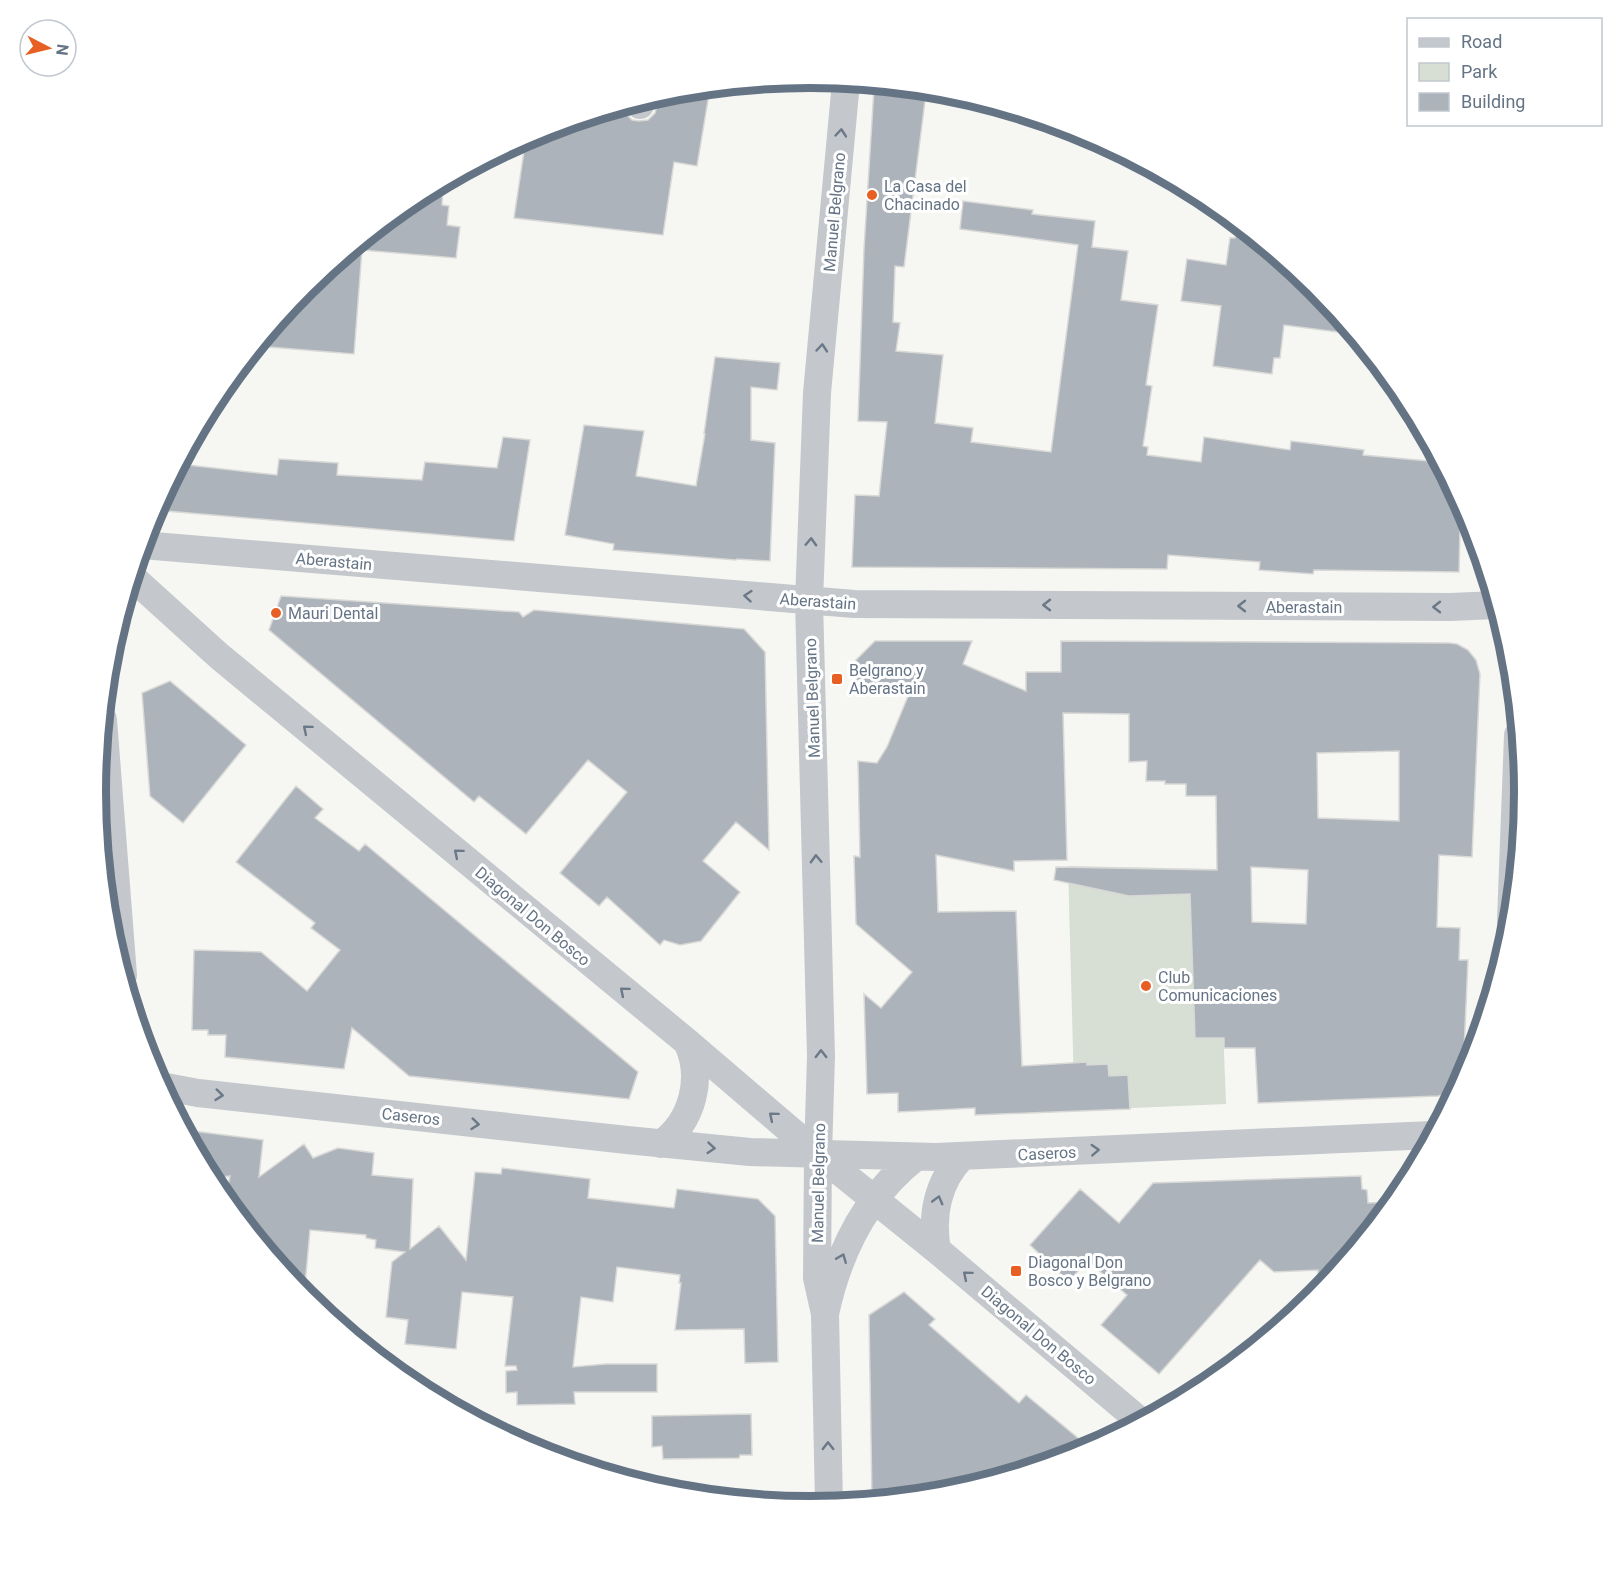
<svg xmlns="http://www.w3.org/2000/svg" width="1620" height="1584" font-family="Roboto,sans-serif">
  <rect width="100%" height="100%" fill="#f6f7f3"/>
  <path fill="#d7ded4" d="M 1068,866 L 1217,869 L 1226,1104 L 1110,1109 L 1074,1087 Z"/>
  <path fill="#acb3ba" stroke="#d8d8d6" stroke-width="1.5" fill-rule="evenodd" d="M 710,88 L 697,166 L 674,162 L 663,235 L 514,218 L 526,138 L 537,132 L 624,106 L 626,114 L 632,120 L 639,121 L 648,120 L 655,113 L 657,105 L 655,96 L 671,92 Z
    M 874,88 L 926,93 L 904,267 L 895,266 L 893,322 L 900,323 L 896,351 L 943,355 L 935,423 L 973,428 L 971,442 L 1051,452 L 1078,245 L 960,229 L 963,201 L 1033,210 L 1032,214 L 1095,221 L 1092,247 L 1128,251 L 1121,300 L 1158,305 L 1146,385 L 1152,386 L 1143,446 L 1148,447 L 1147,455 L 1201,462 L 1204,437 L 1290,450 L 1291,441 L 1364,450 L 1363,455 L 1439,462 L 1470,519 L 1473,530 L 1460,530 L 1459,572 L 1314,570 L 1313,574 L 1259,570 L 1260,562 L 1168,555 L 1167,569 L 852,567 L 855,495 L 879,496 L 887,422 L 858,421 L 864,249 Z
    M 443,182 L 442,205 L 449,206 L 447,225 L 460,227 L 456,258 L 362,250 L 354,354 L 257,346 L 305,287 L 414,198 Z
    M 1237,224 L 1315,287 L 1353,334 L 1284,325 L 1280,358 L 1274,358 L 1272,374 L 1213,366 L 1221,306 L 1181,301 L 1187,259 L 1226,265 L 1230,238 L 1235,238 Z
    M 715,357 L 780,363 L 777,390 L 751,387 L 751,440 L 775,443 L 770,561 L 737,559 L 736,560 L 613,550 L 614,544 L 565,535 L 584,425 L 644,431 L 636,476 L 696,486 L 705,434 L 704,434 Z
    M 503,437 L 530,440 L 514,541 L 155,510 L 179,464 L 277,475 L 279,459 L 338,463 L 337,475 L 422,480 L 425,462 L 497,468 Z
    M 281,596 L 519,612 L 523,617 L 534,610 L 744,629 L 765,652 L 769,850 L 736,822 L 703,861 L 740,892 L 701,941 L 680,945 L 664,940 L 660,945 L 607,897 L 599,906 L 560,873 L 627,792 L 588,760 L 526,834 L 479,796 L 474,802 L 269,630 Z
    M 875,641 L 972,641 L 963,664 L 1026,691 L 1026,672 L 1061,672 L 1061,641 L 1449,643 L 1457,644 L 1468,650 L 1476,660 L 1480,674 L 1472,857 L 1439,855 L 1437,927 L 1460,928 L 1459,960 L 1468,960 L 1463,1073 L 1462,1078 L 1457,1087 L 1448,1093 L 1438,1096 L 1258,1103 L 1255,1048 L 1224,1048 L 1224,1038 L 1195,1038 L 1190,894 L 1129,896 L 1054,880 L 1056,867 L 1217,870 L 1216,796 L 1186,796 L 1186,784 L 1165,784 L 1165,781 L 1146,781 L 1147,761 L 1129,762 L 1129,714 L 1063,713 L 1067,860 L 1014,861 L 1014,871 L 936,855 L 938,912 L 1016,911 L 1022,1066 L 1087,1062 L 1087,1065 L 1108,1064 L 1109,1076 L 1128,1075 L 1130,1109 L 975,1115 L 975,1108 L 898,1112 L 898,1093 L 867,1094 L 864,994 L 881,1008 L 912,972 L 856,924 L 854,856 L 860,857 L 858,761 L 877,763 L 887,747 L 911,689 L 856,690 L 856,660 ZM 1399,751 L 1399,821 L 1318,818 L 1317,753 ZM 1251,867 L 1308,870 L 1306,924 L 1252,922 Z
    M 170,681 L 246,745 L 183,823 L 150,796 L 142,693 Z
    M 296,786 L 323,809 L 315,818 L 359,851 L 365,844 L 638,1072 L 629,1099 L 409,1076 L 352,1028 L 344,1069 L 225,1057 L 226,1035 L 208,1035 L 208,1030 L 192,1030 L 194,950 L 261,952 L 307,991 L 340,950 L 311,928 L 315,923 L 236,862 Z
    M 185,1130 L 263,1140 L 259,1177 L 304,1144 L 313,1158 L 338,1148 L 374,1153 L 372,1175 L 413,1179 L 410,1249 L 439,1226 L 466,1260 L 475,1172 L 501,1174 L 502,1168 L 590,1179 L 588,1198 L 674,1208 L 677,1189 L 758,1199 L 775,1216 L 778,1362 L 745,1363 L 744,1329 L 675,1330 L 681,1283 L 679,1283 L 680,1275 L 617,1267 L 613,1302 L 581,1297 L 573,1367 L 606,1364 L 657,1364 L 657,1392 L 574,1392 L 575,1404 L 517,1405 L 517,1392 L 506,1393 L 506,1371 L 517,1370 L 516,1366 L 505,1366 L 513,1297 L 462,1292 L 456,1349 L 405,1344 L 408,1320 L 386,1317 L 392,1262 L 405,1252 L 375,1248 L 376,1240 L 366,1238 L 366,1235 L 310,1230 L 304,1296 L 225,1200 L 230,1176 L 211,1179 Z
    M 1361,1176 L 1362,1189 L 1367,1190 L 1368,1203 L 1393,1202 L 1318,1293 L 1318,1270 L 1274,1272 L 1260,1260 L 1159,1374 L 1101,1325 L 1127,1295 L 1087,1260 L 1069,1282 L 1030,1245 L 1080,1189 L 1119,1223 L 1153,1183 Z
    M 904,1292 L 935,1319 L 929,1325 L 1019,1403 L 1026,1395 L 1090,1448 L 1083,1452 L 949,1492 L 872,1500 L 869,1315 Z
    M 751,1414 L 752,1455 L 740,1455 L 739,1458 L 663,1459 L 662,1446 L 652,1447 L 652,1416 Z"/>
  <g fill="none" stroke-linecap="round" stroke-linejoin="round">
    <path stroke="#c4c7cb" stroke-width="28" d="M 640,105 L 640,101
      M 142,545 L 854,604 L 1451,607 L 1496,605
      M 133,578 L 219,656 L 687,1042 L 818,1154 L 937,1250 L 1140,1421
      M 103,720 L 123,975
      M 1511,921 L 1518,735
      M 161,1086 L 198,1093 L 627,1140 L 750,1152 L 936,1157 L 1432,1135
      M 661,1144 C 693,1121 704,1077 687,1042
      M 937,1250 C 931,1216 937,1181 963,1156
      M 825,1314 L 817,1278 L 818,1154 L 821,1056 L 809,601 L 817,393 L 846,82
      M 829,1504 L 825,1314 C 838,1253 866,1196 916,1157"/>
  </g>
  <defs><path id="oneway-chevron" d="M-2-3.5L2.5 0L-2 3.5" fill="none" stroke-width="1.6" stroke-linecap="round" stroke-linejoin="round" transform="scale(1.5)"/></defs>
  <g stroke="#6a7888">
    <use href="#oneway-chevron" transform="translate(841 133) rotate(-85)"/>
    <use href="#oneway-chevron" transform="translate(822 348) rotate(-85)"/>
    <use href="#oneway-chevron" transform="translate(811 542) rotate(-88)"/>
    <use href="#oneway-chevron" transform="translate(748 596) rotate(-175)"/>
    <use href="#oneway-chevron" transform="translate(1047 605) rotate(-180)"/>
    <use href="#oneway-chevron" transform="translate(1242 606) rotate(-180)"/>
    <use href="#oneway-chevron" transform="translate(1437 607) rotate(-180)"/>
    <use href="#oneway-chevron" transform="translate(307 729) rotate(-140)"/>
    <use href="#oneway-chevron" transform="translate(458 853) rotate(-140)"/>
    <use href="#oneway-chevron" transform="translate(816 859) rotate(-92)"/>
    <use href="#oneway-chevron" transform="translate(624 991) rotate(-140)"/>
    <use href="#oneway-chevron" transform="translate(821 1054) rotate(-90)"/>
    <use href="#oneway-chevron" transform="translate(219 1095) rotate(6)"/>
    <use href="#oneway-chevron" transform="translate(773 1116) rotate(-140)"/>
    <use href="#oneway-chevron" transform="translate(475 1124) rotate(6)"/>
    <use href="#oneway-chevron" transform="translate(711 1148) rotate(5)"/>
    <use href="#oneway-chevron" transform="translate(1095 1150) rotate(-3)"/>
    <use href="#oneway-chevron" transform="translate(938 1200) rotate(-75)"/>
    <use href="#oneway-chevron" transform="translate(842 1258) rotate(-68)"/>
    <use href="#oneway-chevron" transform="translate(967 1275) rotate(-140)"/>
    <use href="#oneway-chevron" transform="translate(828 1446) rotate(-91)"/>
  </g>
  <g fill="#e75f23" stroke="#fff" stroke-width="2">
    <circle cx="872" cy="195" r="6"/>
    <circle cx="276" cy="613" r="6"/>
    <rect x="831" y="673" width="12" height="12" rx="3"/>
    <circle cx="1146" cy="986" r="6"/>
    <rect x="1010" y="1265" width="12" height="12" rx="3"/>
  </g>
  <g text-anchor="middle" stroke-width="6" stroke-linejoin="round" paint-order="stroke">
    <g font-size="16" fill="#657485" stroke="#fff" text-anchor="start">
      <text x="884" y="192">La Casa del<tspan x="884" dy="18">Chacinado</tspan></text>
      <text x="288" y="619">Mauri Dental</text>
      <text x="849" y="676">Belgrano y<tspan x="849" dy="18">Aberastain</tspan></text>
      <text x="1158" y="983">Club<tspan x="1158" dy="18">Comunicaciones</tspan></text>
      <text x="1028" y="1268">Diagonal Don<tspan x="1028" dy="18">Bosco y Belgrano</tspan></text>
    </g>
    <g font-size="16" fill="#657485" stroke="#fff">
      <text transform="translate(834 212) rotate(-85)" y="6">Manuel Belgrano</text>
      <text transform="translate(334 561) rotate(5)" y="6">Aberastain</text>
      <text transform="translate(818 601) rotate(4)" y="6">Aberastain</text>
      <text x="1304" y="613">Aberastain</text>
      <text transform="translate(812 698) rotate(-92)" y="6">Manuel Belgrano</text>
      <text transform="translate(533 916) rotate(40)" y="6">Diagonal Don Bosco</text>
      <text transform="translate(411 1116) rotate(6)" y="6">Caseros</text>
      <text transform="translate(1047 1153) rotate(-3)" y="6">Caseros</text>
      <text transform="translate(818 1183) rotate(-89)" y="6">Manuel Belgrano</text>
      <text transform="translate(1039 1335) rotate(40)" y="6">Diagonal Don Bosco</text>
    </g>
  </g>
  <path d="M0 0H1620V1584H0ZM106 792a704 704 0 1 1 1408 0a704 704 0 1 1-1408 0Z" fill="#fff" fill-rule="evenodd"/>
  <path fill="none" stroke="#657485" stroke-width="8" d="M106 792a704 704 0 1 1 1408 0a704 704 0 1 1-1408 0Z"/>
  <rect x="1407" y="18" width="195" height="108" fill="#ffffff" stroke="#c1c7ce" stroke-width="1.5"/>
  <rect x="1419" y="38" width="30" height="9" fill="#c4c7cb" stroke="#c1c7ce" stroke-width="1.5"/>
  <text x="1461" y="48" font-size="18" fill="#657485">Road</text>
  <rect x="1419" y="63" width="30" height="18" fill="#d7ded4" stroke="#c1c7ce" stroke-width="1.5"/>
  <text x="1461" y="78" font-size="18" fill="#657485">Park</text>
  <rect x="1419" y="93" width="30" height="18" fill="#acb3ba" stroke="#c1c7ce" stroke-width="1.5"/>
  <text x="1461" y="108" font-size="18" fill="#657485">Building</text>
  <g transform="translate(48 48) rotate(97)"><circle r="28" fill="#ffffff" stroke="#c1c7ce" stroke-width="1.5"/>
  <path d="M0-4.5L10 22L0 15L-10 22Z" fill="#e75f23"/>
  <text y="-9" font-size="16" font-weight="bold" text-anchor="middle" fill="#657485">N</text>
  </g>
</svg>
